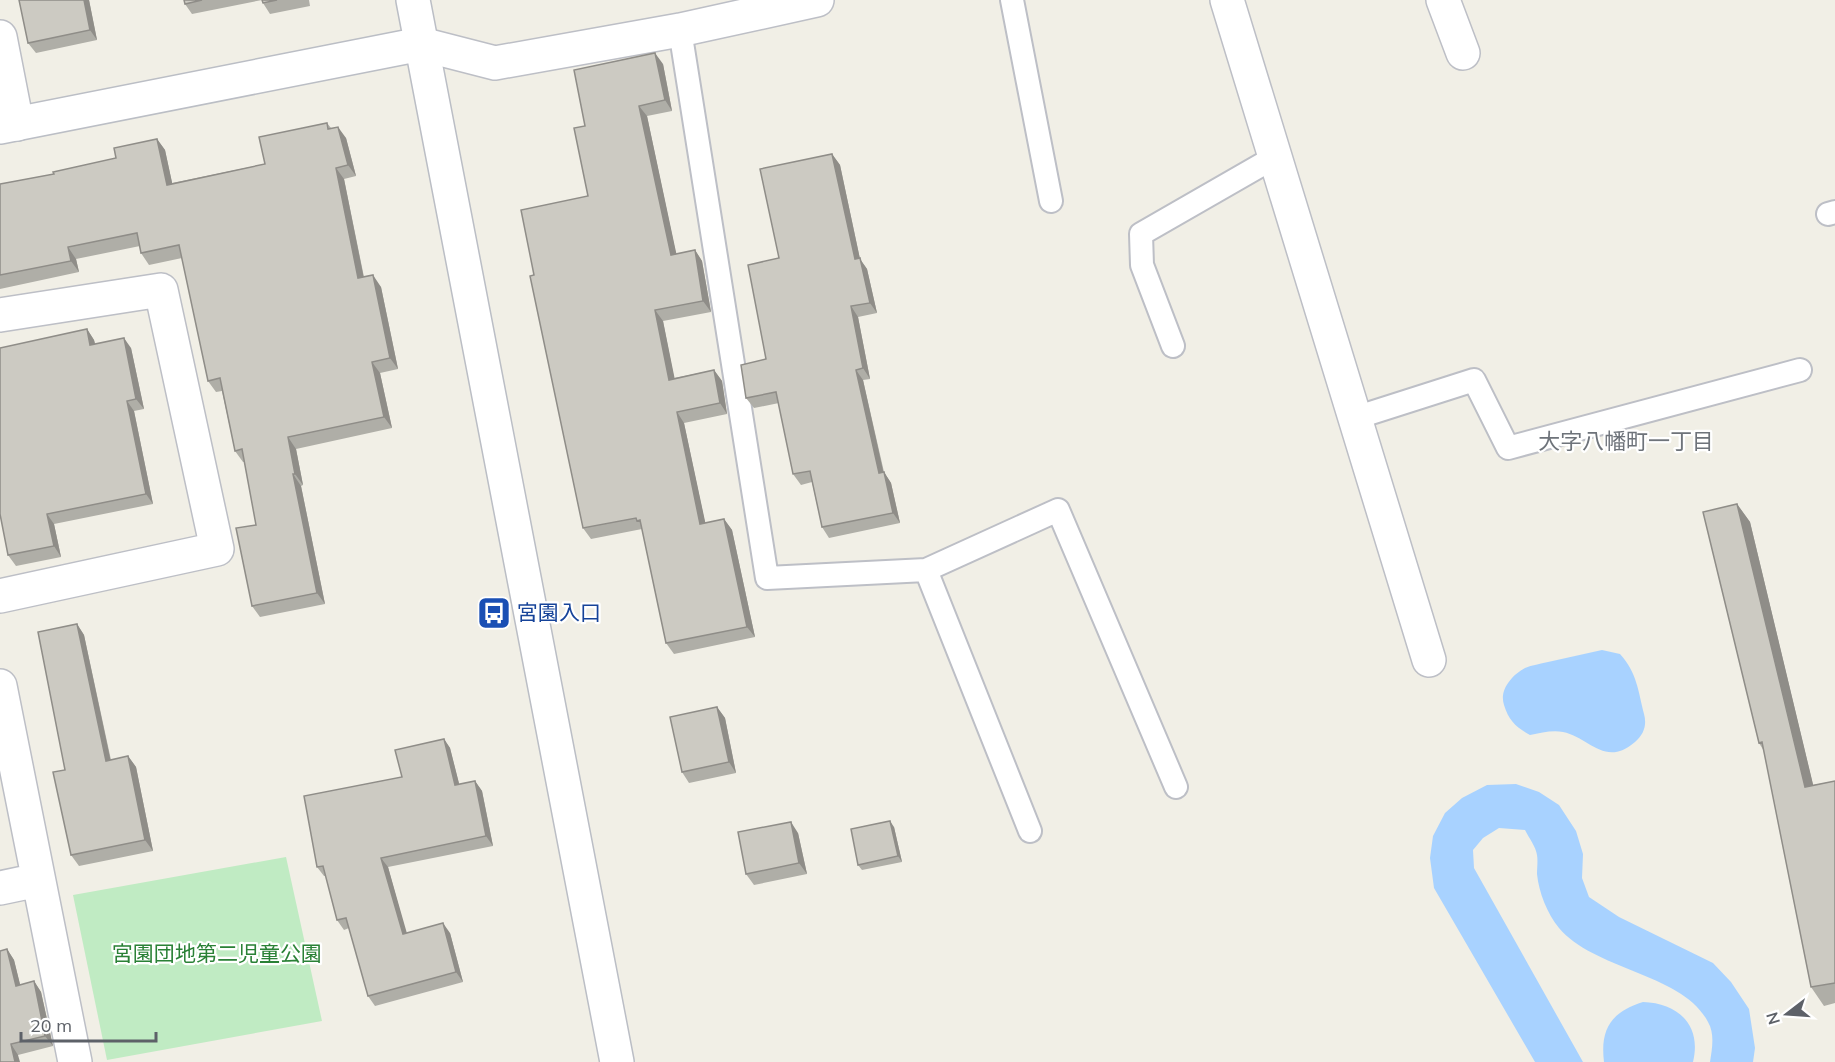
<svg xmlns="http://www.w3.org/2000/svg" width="1835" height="1062" font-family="Mulish,'Noto Sans JP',sans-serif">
  <rect width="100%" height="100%" fill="#f1efe6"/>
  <path fill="#c0ebc3" d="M 286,857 L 322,1021 L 107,1060 L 73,895 Z"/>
  <path fill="#a8d2ff" d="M 1602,650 L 1620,654 C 1637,673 1638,690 1644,714 C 1647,725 1644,734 1635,742 C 1605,768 1589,737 1563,732 C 1552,730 1541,733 1530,735 C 1516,727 1509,721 1504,705 C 1499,690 1512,675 1525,668 C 1532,665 1540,664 1548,662 C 1566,658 1584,654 1602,650 Z
    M 1516,784 L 1539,792 L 1559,805 L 1576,831 L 1583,854 L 1582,878 L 1589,897 L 1619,917 L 1713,963 L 1731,982 L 1749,1009 L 1755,1048 L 1753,1062 L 1710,1062 C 1712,1049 1715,1034 1708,1022 C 1684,974 1594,970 1559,928 C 1547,913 1539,893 1537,874 C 1537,868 1538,861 1537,855 C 1536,847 1529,838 1525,830 L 1499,828 L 1483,838 L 1473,850 L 1474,868 L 1583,1062 L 1535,1062 L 1434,888 L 1430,858 L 1433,836 L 1445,813 L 1462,798 L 1487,785 Z
    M 1643,1002 C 1678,1003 1702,1025 1693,1062 L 1604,1062 C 1600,1029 1611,1012 1643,1002 Z"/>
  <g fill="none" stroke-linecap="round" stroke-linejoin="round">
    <defs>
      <path id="lane" d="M 1012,0 L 1051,201
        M 680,30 L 767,578 L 926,570 L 1058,510 L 1176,787
        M 1828,214 L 1835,212
        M 1173,346 L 1142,265 L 1141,234 L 1275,157
        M 1355,418 L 1474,380 L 1508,448 L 1800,370
        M 926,570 L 1030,831"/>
      <path id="street" d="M 1227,0 L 1429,660
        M 1443,0 L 1463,53
        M 0,37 L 17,124
        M 421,44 L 495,63 L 680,30 L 817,0
        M 0,315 L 161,290 L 217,549 L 0,596
        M 0,686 L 75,1062
        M 0,888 L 38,880"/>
      <path id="secondary" d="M 413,0 L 617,1062
        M 0,127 L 421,44"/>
    </defs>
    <use href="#lane" stroke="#bdbfc6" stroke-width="26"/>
    <use href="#street" stroke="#bdbfc6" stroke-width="36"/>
    <use href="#secondary" stroke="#bbbec5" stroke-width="36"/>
    <use href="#lane" stroke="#fff" stroke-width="22"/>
    <use href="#street" stroke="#fff" stroke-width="33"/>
    <use href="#secondary" stroke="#fff" stroke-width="33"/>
  </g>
  <path fill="#afaea7" d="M 19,0 L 89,0 L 97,40 L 36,53 L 28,43 Z
    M 184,0 L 309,0 L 310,6 L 270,14 L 263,3 L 262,0 L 192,14 L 185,4 Z
    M 663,64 L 672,111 L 647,116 L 676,254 L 695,250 L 702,261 L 711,312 L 663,321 L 674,378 L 714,370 L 722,381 L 727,414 L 684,423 L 705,523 L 724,519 L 732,530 L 755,637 L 674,654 L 666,643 L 642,529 L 591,539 L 583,528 L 534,275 L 588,196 L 585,126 Z
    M 327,123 L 331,128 L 346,138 L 356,176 L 344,179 L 364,277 L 381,287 L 398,369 L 380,373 L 392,428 L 296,449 L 303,485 L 301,486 L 325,604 L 260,617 L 252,606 L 256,525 L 245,462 L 243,462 L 235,451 L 222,391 L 216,392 L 208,381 L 182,258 L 149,265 L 141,253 L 140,246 L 76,259 L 79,272 L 0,289 L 0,184 L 54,174 L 116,158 L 157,139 L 165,150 L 172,183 L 265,164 Z
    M 832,154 L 840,165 L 860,259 L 867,269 L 877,313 L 858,317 L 870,379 L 863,380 L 884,472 L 891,483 L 900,523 L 829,538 L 822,527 L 812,482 L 801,485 L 793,474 L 779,403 L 754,408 L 746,398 L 766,359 L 779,258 Z
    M 87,329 L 94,340 L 95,344 L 131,348 L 144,409 L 134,411 L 153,504 L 54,524 L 61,557 L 16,566 L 8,555 Z
    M 1737,504 L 1750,522 L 1813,785 L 1835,781 L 1835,1003 L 1824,1006 L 1811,987 L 1764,751 L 1759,743 Z
    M 77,624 L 84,635 L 111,760 L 128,756 L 136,767 L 153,851 L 79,866 L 71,855 L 65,770 Z
    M 717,707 L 725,718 L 736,773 L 689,783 L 682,772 Z
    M 444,739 L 450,748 L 459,784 L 475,781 L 482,791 L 493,846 L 388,867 L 406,933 L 450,933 L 463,982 L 375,1006 L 368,996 L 349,928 L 344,930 L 337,920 L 326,876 L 324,876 L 317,867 L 402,777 Z
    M 894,827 L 902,862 L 862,870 L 858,865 Z
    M 798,833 L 807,874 L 754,885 L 746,874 Z
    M 7,949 L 14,960 L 20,985 L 34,981 L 41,992 L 53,1046 L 18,1055 L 0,1062 Z"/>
  <path fill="#8f8d88" d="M 84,0 L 89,0 L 97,40 L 90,30 Z
    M 655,53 L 663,64 L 672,111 L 665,100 Z
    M 639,106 L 647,116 L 679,266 L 671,255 Z
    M 338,127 L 346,138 L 356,176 L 348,165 Z
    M 157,139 L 165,150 L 175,196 L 167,185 Z
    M 832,154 L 840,165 L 860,259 L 867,269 L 877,313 L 870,303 L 855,259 Z
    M 336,168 L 344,179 L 366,289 L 358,278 Z
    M 68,247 L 76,259 L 79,272 L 71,261 Z
    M 695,250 L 702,261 L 711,312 L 703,301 Z
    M 373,275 L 381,287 L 398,369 L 390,358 Z
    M 851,306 L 858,317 L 870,379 L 863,368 Z
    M 655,310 L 663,321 L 677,390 L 669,380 Z
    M 87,329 L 94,340 L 98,355 L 90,345 Z
    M 124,338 L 131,348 L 144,409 L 136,399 Z
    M 372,362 L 380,373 L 392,428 L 384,417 Z
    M 714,370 L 722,381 L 727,414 L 720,403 Z
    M 856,370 L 863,380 L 886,484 L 879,473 Z
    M 127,401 L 134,411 L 153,504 L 146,494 Z
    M 677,412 L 684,423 L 708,535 L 700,524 Z
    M 288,437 L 296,449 L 303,485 L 295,474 Z
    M 884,472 L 891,483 L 900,523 L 893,513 Z
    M 293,474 L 301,486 L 325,604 L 317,593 Z
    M 1737,504 L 1750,522 L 1818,805 L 1805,787 Z
    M 47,514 L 54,524 L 61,557 L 54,546 Z
    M 724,519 L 732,530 L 755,637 L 747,627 Z
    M 77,624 L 84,635 L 113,772 L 106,761 Z
    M 717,707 L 725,718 L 736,773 L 729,762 Z
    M 444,739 L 450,748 L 462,795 L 455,785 Z
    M 128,756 L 136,767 L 153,851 L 145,840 Z
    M 475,781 L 482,791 L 493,846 L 486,836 Z
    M 890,821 L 894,827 L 902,862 L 898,856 Z
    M 791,822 L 798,833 L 807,874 L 799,863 Z
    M 381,858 L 388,867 L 410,944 L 403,934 Z
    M 443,923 L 450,933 L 463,982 L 456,972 Z
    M 7,949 L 14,960 L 23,996 L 16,986 Z
    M 34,981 L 41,992 L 53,1046 L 45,1036 Z
    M 11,1044 L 18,1055 L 20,1062 L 15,1062 Z"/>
  <path fill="#cccac2" stroke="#8f8d88" stroke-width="1.5" d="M 19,0 L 84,0 L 90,30 L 28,43 Z
    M 184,0 L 202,0 L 185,4 Z
    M 262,0 L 277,0 L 263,3 Z
    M 655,53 L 665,100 L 639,106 L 671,255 L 695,250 L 703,301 L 655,310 L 669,380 L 714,370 L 720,403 L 677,412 L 700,524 L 724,519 L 747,627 L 666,643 L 640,520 L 637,521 L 636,518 L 583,528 L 530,276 L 534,275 L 521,210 L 588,196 L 574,128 L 585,126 L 574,70 Z
    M 327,123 L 328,129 L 338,127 L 348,165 L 336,168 L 358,278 L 373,275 L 390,358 L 372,362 L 384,417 L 288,437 L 295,474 L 293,474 L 317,593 L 252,606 L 236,528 L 256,525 L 242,449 L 235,451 L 220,378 L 208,381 L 179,245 L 141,253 L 137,233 L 68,247 L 71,261 L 0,275 L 0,184 L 54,174 L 53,172 L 116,158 L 114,148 L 157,139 L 167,185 L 265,164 L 259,137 Z
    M 832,154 L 855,259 L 860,258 L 870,303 L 851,306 L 863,368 L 856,370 L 879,473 L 884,472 L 893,513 L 822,527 L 810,471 L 793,474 L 776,392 L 746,398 L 741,365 L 766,359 L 748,265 L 779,258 L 760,169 Z
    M 87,329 L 90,345 L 124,338 L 136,399 L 127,401 L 146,494 L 47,514 L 54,546 L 8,555 L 0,514 L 0,348 Z
    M 1737,504 L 1805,787 L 1835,781 L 1835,983 L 1811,987 L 1762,742 L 1759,743 L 1703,512 Z
    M 77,624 L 106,761 L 128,756 L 145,840 L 71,855 L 53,772 L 65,770 L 38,632 Z
    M 717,707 L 729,762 L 682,772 L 670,717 Z
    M 444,739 L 455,785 L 475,781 L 486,836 L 381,858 L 403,934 L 443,923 L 456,972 L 368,996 L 346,918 L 337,920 L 323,866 L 317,867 L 304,796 L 402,777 L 395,750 Z
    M 890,821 L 898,856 L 858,865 L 851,829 Z
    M 791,822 L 799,863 L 746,874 L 738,832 Z
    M 7,949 L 16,986 L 34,981 L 45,1036 L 11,1044 L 15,1062 L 0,1062 L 0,951 Z"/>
  <defs>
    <symbol id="bus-square" viewBox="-11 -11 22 22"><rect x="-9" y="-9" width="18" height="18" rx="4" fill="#1a4fb4" stroke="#fff"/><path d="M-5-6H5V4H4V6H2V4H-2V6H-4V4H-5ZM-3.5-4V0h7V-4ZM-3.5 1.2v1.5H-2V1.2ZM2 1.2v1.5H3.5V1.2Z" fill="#fff"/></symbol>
  </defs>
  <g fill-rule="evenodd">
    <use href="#bus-square" x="475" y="594" width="38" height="38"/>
  </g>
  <g text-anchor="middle" stroke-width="4.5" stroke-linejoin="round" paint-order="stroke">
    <g font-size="21" fill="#164399" stroke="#fff" text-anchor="start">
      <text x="517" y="620">宮園入口</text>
    </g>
    <g font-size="21" fill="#2a8136" stroke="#fff">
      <text x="217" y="961">宮園団地第二児童公園</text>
    </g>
    <g font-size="22" fill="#6e737a" stroke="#fff">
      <text x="1626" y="449">大字八幡町一丁目</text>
    </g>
  </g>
  <g transform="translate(1787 1014) rotate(253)" stroke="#ffffff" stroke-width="4.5" paint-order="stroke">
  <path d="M0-4.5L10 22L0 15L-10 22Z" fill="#5d6168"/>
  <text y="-9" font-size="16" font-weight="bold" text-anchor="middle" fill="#5d6168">N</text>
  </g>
  <path d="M21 1032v9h135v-9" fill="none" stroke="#5d6168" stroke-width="3"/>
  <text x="30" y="1032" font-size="18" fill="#5d6168" stroke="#ffffff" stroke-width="4.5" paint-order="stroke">20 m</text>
</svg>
